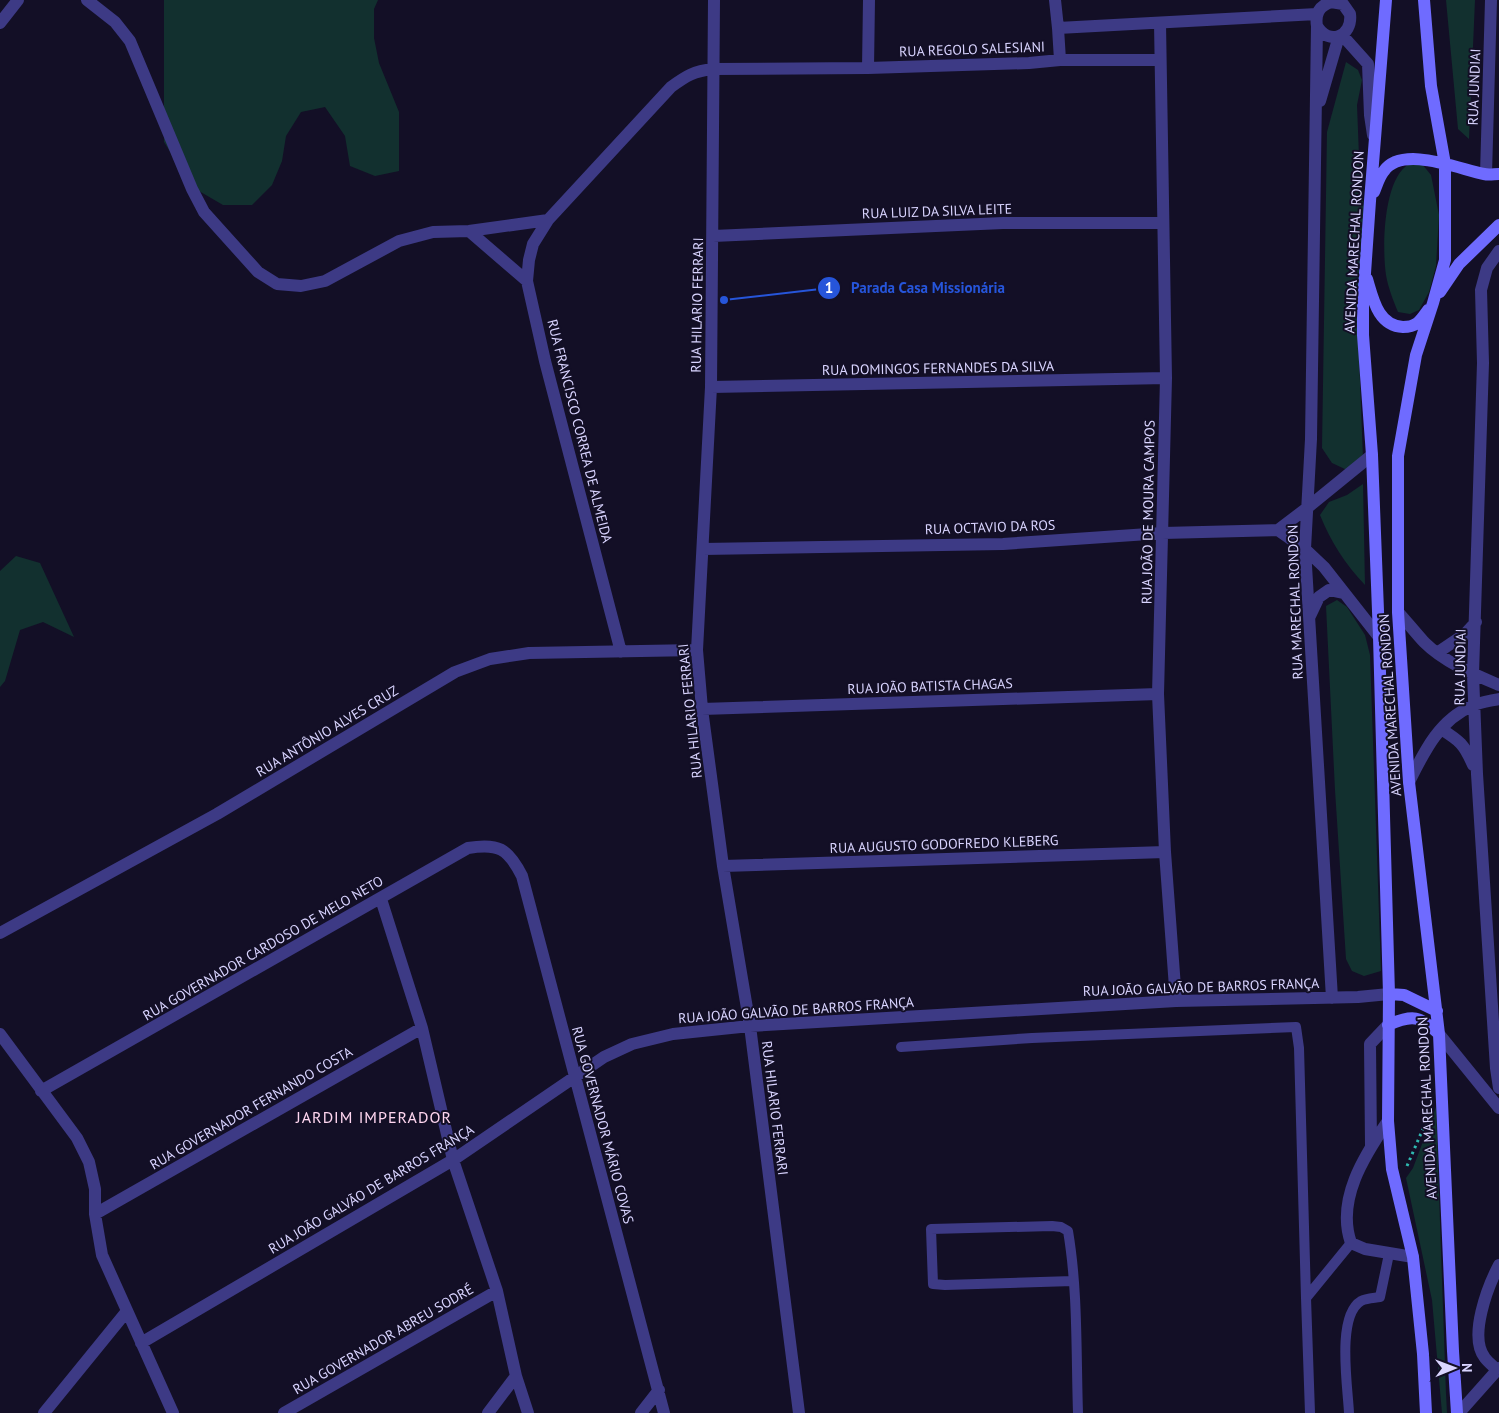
<svg xmlns="http://www.w3.org/2000/svg" width="1499" height="1413" font-family="'PT Sans',sans-serif">
  <rect width="100%" height="100%" fill="#130f26"/>
  <path fill="#12302f" d="M 164,0 L 378,0 L 374,9 L 374,38 L 379,63 L 399,112 L 399,171 L 375,176 L 350,166 L 345,136 L 325,107 L 301,112 L 286,136 L 282,161 L 272,185 L 252,205 L 223,205 L 199,191 L 179,166 L 164,142 Z
    M 1446,0 L 1475,0 L 1469,139 L 1458,129 Z
    M 1346,62 L 1358,70 L 1362,80 L 1357,105 L 1360,182 L 1364,207 L 1358,331 L 1363,458 L 1347,470 L 1332,463 L 1322,448 L 1327,132 Z
    M 1409,164 L 1422,164 L 1431,175 L 1439,215 L 1436,266 L 1429,292 L 1419,310 L 1410,314 L 1398,312 C 1393,300 1388,287 1386,275 C 1382,248 1383,179 1409,164 Z
    M 1363,484 L 1365,585 C 1345,564 1331,542 1320,515 L 1329,502 L 1347,495 Z
    M 16,556 L 40,563 L 74,637 L 43,622 L 20,630 L 5,681 L 0,687 L 0,571 Z
    M 1337,600 L 1347,607 L 1365,635 L 1370,655 L 1381,971 L 1364,976 L 1352,971 L 1346,959 L 1335,790 L 1326,606 Z
    M 1436,1107 L 1446,1394 L 1447,1413 L 1442,1413 L 1432,1300 L 1406,1178 L 1413,1168 Z"/>
  <g fill="none" stroke-linecap="round" stroke-linejoin="round">
    <path stroke="#2fb8b0" stroke-width="3" stroke-dasharray="2.5 4" stroke-linecap="butt" d="M 1407,1166 L 1422,1131 L 1428,1114"/>
    <path stroke="#3d3a85" stroke-width="10" d="M 901,1047 L 1032,1038 L 1296,1027 L 1299,1048 L 1306,1298
      M 1073,1281 L 945,1285 L 933,1284 L 931,1229 L 1052,1226 L 1061,1227 L 1068,1231 C 1078,1290 1076,1353 1078,1413
      M 1310,1413 L 1306,1298 L 1351,1243
      M 1349,1413 C 1348,1388 1336,1316 1361,1301 C 1366,1298 1374,1298 1380,1297 L 1389,1254"/>
    <path stroke="#3d3a85" stroke-width="12" d="M 87,0 L 115,22 L 130,41 L 192,189 L 204,212 L 258,272 L 277,284 L 301,286 L 325,281 L 399,241 L 433,232 L 469,231 L 548,220 L 671,87 C 686,76 694,71 713,69 L 868,68 L 1029,63 L 1060,60 L 1058,28 L 1317,14
      M 714,0 L 711,387 L 697,650 L 702,709 L 723,866 L 750,1026 L 799,1413
      M 1055,0 L 1058,28
      M 0,23 L 18,0
      M 1160,23 L 1166,378 L 1158,694 L 1165,852 L 1176,1001
      M 1317,26 C 1328,46 1353,37 1350,14 L 1343,4 L 1331,2 C 1319,6 1315,14 1317,26 L 1311,439 L 1305,549 L 1332,998
      M 1342,35 L 1368,64 L 1370,115 L 1373,135
      M 1060,60 L 1160,60
      M 868,68 L 869,0
      M 1320,101 L 1339,36
      M 1486,174 L 1491,0
      M 548,220 L 533,244 L 529,260 L 527,281 L 545,361 L 621,652
      M 469,231 L 527,281
      M 713,236 L 1003,223 L 1163,223
      M 1499,251 L 1487,268 L 1481,290 L 1483,363 L 1473,674 L 1477,774 L 1496,1068 L 1499,1088
      M 711,387 L 1166,378
      M 1278,530 L 1305,549 L 1324,567 L 1379,637
      M 703,549 L 1003,544 L 1163,533 L 1278,530 L 1307,508 L 1372,455
      M 1398,612 C 1407,622 1415,632 1424,642 C 1444,662 1473,674 1499,685
      M 1310,616 L 1319,597 L 1329,590 L 1343,593
      M 1437,653 L 1465,634 L 1476,622
      M 702,709 L 1158,694
      M 1441,729 C 1460,741 1464,744 1473,765
      M 1409,782 C 1424,752 1439,720 1472,706 C 1480,702 1490,701 1499,699
      M 723,866 L 1165,852
      M 381,899 L 422,1028 L 453,1160 L 497,1291 L 516,1376 L 528,1413
      M 0,933 L 217,814 L 455,672 L 490,659 L 529,653 L 697,650
      M 0,1034 L 77,1138 L 89,1162 L 95,1189 L 95,1214 L 102,1255 L 173,1413
      M 1439,1034 L 1499,1108
      M 41,1091 L 468,848 C 498,843 508,848 522,876 L 664,1413
      M 1388,1121 C 1364,1156 1336,1200 1351,1243 L 1365,1249 L 1413,1257
      M 1371,1145 L 1370,1044 L 1388,1025
      M 95,1214 L 422,1028
      M 141,1343 L 453,1160 L 604,1057 L 632,1044 L 673,1034 L 750,1026 L 1176,1001 L 1358,997 L 1389,994
      M 1496,1369 C 1493,1366 1488,1362 1485,1358 C 1468,1337 1488,1286 1499,1265
      M 44,1413 L 127,1311
      M 284,1413 L 497,1291
      M 488,1413 L 516,1376
      M 641,1413 L 659,1390
      M 1459,1413 L 1499,1368"/>
    <path stroke="#6f6bff" stroke-width="12" d="M 1386,0 L 1370,201 L 1363,302 L 1363,335 L 1372,455 L 1379,637 L 1389,994 L 1388,1121 L 1392,1169 L 1413,1257 L 1423,1354 L 1426,1413
      M 1424,0 L 1431,86 L 1445,164 L 1445,260 L 1433,303 L 1416,355 L 1398,456 L 1398,612 L 1409,782 L 1439,1034 L 1453,1351 L 1457,1413
      M 1374,192 C 1377,185 1379,177 1384,171 C 1402,145 1459,169 1484,174 C 1489,175 1494,174 1499,174
      M 1367,279 C 1373,299 1378,326 1403,327 C 1417,327 1420,321 1428,310
      M 1440,292 L 1459,264 L 1499,225
      M 1389,994 L 1404,995 L 1437,1011
      M 1388,1025 C 1413,1014 1420,1016 1439,1034"/>
  </g>
  <g text-anchor="middle" stroke-width="4" stroke-linejoin="round" paint-order="stroke">
    <g font-size="14" fill="#d9d4ff" stroke="#130f26">
      <text transform="translate(972 49) rotate(-2)" y="5">RUA REGOLO SALESIANI</text>
      <text transform="translate(1474 87) rotate(-88)" y="5">RUA JUNDIAI</text>
      <text transform="translate(937 211) rotate(-2)" y="5">RUA LUIZ DA SILVA LEITE</text>
      <text transform="translate(1354 242) rotate(-87)" y="5">AVENIDA MARECHAL RONDON</text>
      <text transform="translate(697 305) rotate(-89)" y="5">RUA HILARIO FERRARI</text>
      <text transform="translate(938 368) rotate(-1)" y="5">RUA DOMINGOS FERNANDES DA SILVA</text>
      <text transform="translate(580 431) rotate(76)" y="5">RUA FRANCISCO CORREA DE ALMEIDA</text>
      <text transform="translate(1148 512) rotate(-89)" y="5">RUA JOÃO DE MOURA CAMPOS</text>
      <text transform="translate(990 527) rotate(-2)" y="5">RUA OCTAVIO DA ROS</text>
      <text transform="translate(1295 602) rotate(-92)" y="5">RUA MARECHAL RONDON</text>
      <text transform="translate(1460 667) rotate(-89)" y="5">RUA JUNDIAI</text>
      <text transform="translate(930 686) rotate(-2)" y="5">RUA JOÃO BATISTA CHAGAS</text>
      <text transform="translate(1390 705) rotate(-94)" y="5">AVENIDA MARECHAL RONDON</text>
      <text transform="translate(690 711) rotate(-96)" y="5">RUA HILARIO FERRARI</text>
      <text transform="translate(327 731) rotate(-31)" y="5">RUA ANTÔNIO ALVES CRUZ</text>
      <text transform="translate(944 844) rotate(-2)" y="5">RUA AUGUSTO GODOFREDO KLEBERG</text>
      <text transform="translate(263 948) rotate(-30)" y="5">RUA GOVERNADOR CARDOSO DE MELO NETO</text>
      <text transform="translate(1201 987) rotate(-2)" y="5">RUA JOÃO GALVÃO DE BARROS FRANÇA</text>
      <text transform="translate(796 1010) rotate(-4)" y="5">RUA JOÃO GALVÃO DE BARROS FRANÇA</text>
      <text transform="translate(251 1108) rotate(-30)" y="5">RUA GOVERNADOR FERNANDO COSTA</text>
      <text transform="translate(775 1108) rotate(83)" y="5">RUA HILARIO FERRARI</text>
      <text transform="translate(1427 1108) rotate(-93)" y="5">AVENIDA MARECHAL RONDON</text>
      <text transform="translate(603 1125) rotate(75)" y="5">RUA GOVERNADOR MÁRIO COVAS</text>
      <text transform="translate(371 1189) rotate(-31)" y="5">RUA JOÃO GALVÃO DE BARROS FRANÇA</text>
      <text transform="translate(383 1339) rotate(-30)" y="5">RUA GOVERNADOR ABREU SODRÉ</text>
    </g>
    <g font-size="16" letter-spacing="1" fill="#ffd6f0" stroke="#130f26">
      <text x="374" y="1123">JARDIM IMPERADOR</text>
    </g>
  </g>
  <path fill="none" stroke="#2655da" stroke-width="2" d="M724 300L829 288"/>
  <g fill="#2655da" stroke="#130f26" stroke-width="2">
    <circle cx="724" cy="300" r="5"/>
    <circle cx="829" cy="288" r="12"/>
  </g>
  <g font-size="15" text-anchor="middle" font-weight="bold" fill="#fff">
    <text x="829" y="293">1</text>
  </g>
  <g font-size="15" text-anchor="middle" font-weight="bold" fill="#2655da" stroke="#130f26" stroke-width="4" stroke-linejoin="round" paint-order="stroke">
    <text x="928" y="293">Parada Casa Missionária</text>
  </g>
  <g transform="translate(1454 1368) rotate(89)" stroke="#130f26" stroke-width="4" paint-order="stroke">
  <path d="M0-4L9 19L0 12L-9 19Z" fill="#d9d4ff"/>
  <text y="-8" font-size="14" font-weight="bold" text-anchor="middle" fill="#d9d4ff">N</text>
  </g>
</svg>
